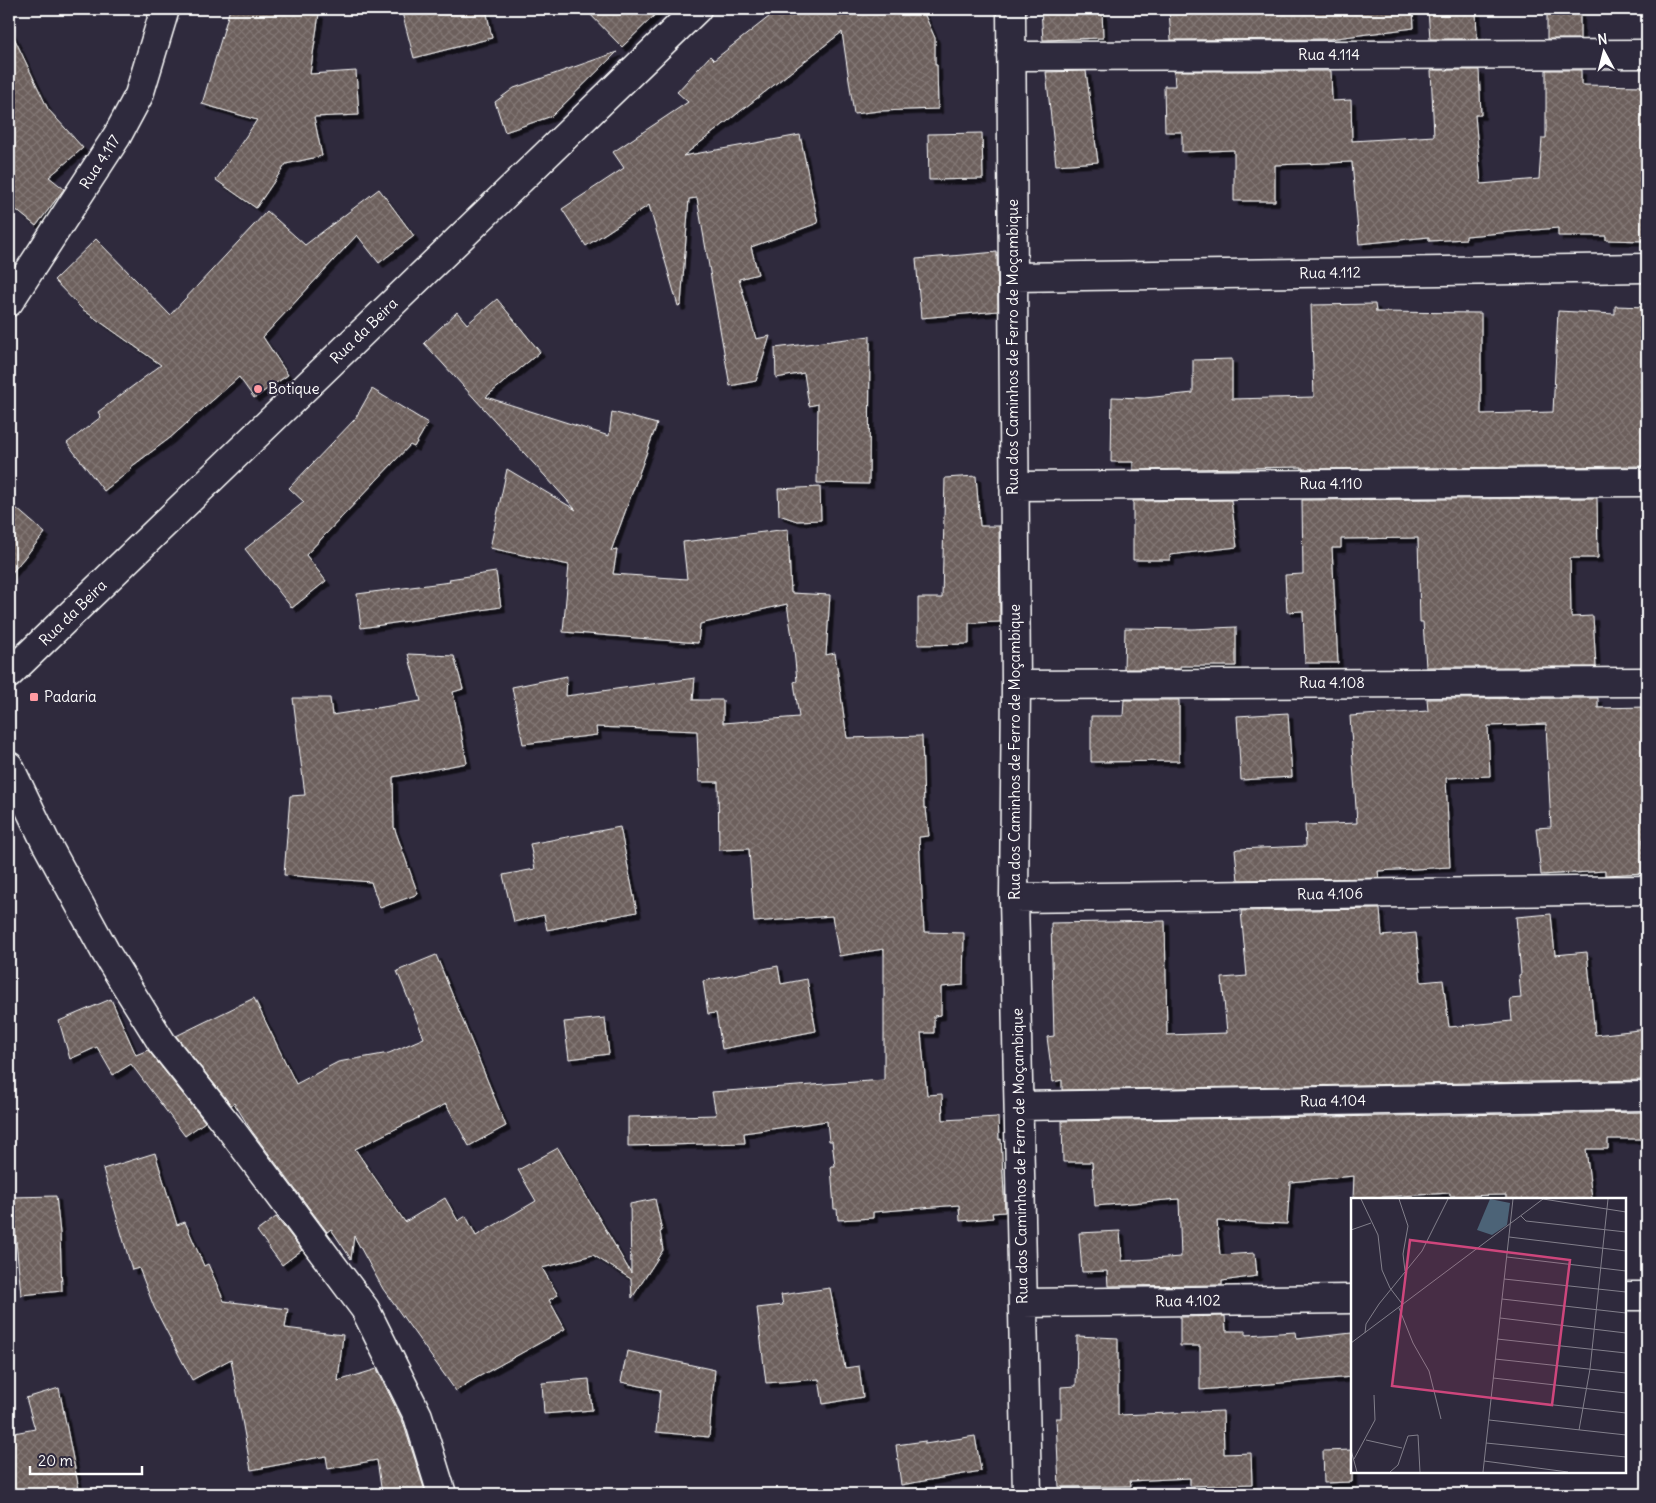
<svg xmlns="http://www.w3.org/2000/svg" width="1656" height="1503" font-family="Delius,sans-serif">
  <defs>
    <pattern id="building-cross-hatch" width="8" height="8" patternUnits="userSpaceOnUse" patternTransform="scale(1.25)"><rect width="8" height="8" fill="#6c5f5b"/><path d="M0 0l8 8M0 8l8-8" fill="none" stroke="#827774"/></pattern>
    <filter id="shadow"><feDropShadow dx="4.5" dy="4.5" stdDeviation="0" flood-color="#0009"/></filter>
  </defs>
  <rect width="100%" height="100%" fill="#2f2a3d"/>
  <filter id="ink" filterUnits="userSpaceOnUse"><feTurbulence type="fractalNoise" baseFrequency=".02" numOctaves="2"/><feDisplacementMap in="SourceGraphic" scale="10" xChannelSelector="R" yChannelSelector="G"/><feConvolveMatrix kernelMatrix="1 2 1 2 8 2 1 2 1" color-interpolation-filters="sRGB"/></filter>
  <g filter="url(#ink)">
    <path fill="url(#building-cross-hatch)" stroke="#fff" filter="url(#shadow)" d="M 230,9 L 284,9 L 319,14 L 310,74 L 356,71 L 359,115 L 314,117 L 322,156 L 286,164 L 256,208 L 216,180 L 257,120 L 202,104 Z
      M 401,9 L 486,9 L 492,38 L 414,58 Z
      M 585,9 L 661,9 L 622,47 Z
      M 779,9 L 922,9 L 935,38 L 935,65 L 937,65 L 938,109 L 879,111 L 854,114 L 842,32 L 683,156 L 800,135 L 818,223 L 751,247 L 758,274 L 739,279 L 756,339 L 770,336 L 756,381 L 730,386 L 697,198 L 689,199 L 681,305 L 678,306 L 649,205 L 586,246 L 562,209 L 624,168 L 613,152 L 688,102 L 677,92 L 710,56 L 714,60 Z
      M 1041,9 L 1102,9 L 1103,38 L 1043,40 Z
      M 1169,9 L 1413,9 L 1414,28 L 1329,39 L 1171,40 Z
      M 1428,9 L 1476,9 L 1477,39 L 1430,39 Z
      M 1547,9 L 1580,9 L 1580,39 L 1547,39 Z
      M 9,27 L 48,109 L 83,148 L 49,177 L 64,189 L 36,226 L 9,204 Z
      M 617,52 L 552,116 L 505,132 L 495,102 L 514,88 Z
      M 1431,70 L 1479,70 L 1481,115 L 1475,115 L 1481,184 L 1539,179 L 1542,138 L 1546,138 L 1546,70 L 1581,70 L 1581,85 L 1647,86 L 1647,241 L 1606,240 L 1606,236 L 1558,236 L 1558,228 L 1466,236 L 1466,239 L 1429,241 L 1429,237 L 1359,244 L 1352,162 L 1275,165 L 1275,201 L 1234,201 L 1234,150 L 1182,152 L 1182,132 L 1165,132 L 1164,86 L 1175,86 L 1174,71 L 1331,71 L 1332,101 L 1351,100 L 1352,141 L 1434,136 Z
      M 1086,71 L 1098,162 L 1056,165 L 1046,72 Z
      M 982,133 L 983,179 L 929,180 L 928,134 Z
      M 379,189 L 414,236 L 379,263 L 357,235 L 263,337 L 288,375 L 254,398 L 239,377 L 170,438 L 131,467 L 132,469 L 104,491 L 67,443 L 101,417 L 98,412 L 161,365 L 82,309 L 54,280 L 96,239 L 170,315 L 267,211 L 305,245 Z
      M 997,252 L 998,311 L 921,318 L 916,259 Z
      M 497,299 L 540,352 L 486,397 L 609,436 L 612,412 L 657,424 L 611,551 L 617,550 L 613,574 L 687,579 L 683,542 L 788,529 L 791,593 L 830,595 L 826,655 L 835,653 L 847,738 L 922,736 L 924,808 L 926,808 L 929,836 L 919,837 L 924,932 L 964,933 L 963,985 L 941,987 L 941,1015 L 934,1016 L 934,1033 L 921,1033 L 927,1095 L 942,1094 L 943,1120 L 998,1117 L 999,1140 L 1001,1139 L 1005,1212 L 992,1213 L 993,1218 L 960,1221 L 959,1205 L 873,1212 L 873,1218 L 838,1220 L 837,1209 L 834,1209 L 831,1166 L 835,1166 L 832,1141 L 829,1141 L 827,1121 L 744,1133 L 745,1143 L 628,1146 L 628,1117 L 716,1115 L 712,1092 L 884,1080 L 884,949 L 839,956 L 832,916 L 754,922 L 749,849 L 719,850 L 718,782 L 699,782 L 697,731 L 596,727 L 597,735 L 523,744 L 512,687 L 567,676 L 566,696 L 695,678 L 693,700 L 723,700 L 723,723 L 799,717 L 794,682 L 797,681 L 794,650 L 787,604 L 700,624 L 698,643 L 563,632 L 569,565 L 490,548 L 507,469 L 576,510 L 424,343 L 457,312 L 467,324 Z
      M 1375,304 L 1376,312 L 1481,313 L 1481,414 L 1553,412 L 1558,311 L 1615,314 L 1615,306 L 1647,307 L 1647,466 L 1302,469 L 1302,467 L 1133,470 L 1133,462 L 1111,462 L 1112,397 L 1145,398 L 1193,393 L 1193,360 L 1232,359 L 1232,399 L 1314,397 L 1311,305 Z
      M 870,336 L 869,484 L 817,483 L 818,404 L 809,406 L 804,373 L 776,378 L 775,348 Z
      M 372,389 L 428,423 L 414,447 L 410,445 L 306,555 L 326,581 L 292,608 L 245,549 L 304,502 L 289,488 L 355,419 Z
      M 976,476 L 980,526 L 999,526 L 1000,622 L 969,623 L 969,644 L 918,645 L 918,598 L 942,598 L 945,478 Z
      M 820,487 L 821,520 L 797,521 L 779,515 L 778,489 Z
      M 1597,498 L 1598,558 L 1570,558 L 1571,617 L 1593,616 L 1596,667 L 1426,667 L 1423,622 L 1420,622 L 1418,538 L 1341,539 L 1341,548 L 1332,548 L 1338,663 L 1305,663 L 1303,611 L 1287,612 L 1285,575 L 1303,574 L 1302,500 Z
      M 1231,500 L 1237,547 L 1170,555 L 1170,560 L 1133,560 L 1133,501 Z
      M 9,502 L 45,533 L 9,576 Z
      M 496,572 L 501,607 L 361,628 L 357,594 L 450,582 L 449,579 Z
      M 1236,627 L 1236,666 L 1180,666 L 1180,669 L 1124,669 L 1125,628 L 1193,629 Z
      M 408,654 L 454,656 L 463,689 L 453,692 L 467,763 L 393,777 L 394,827 L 418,894 L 380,908 L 371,882 L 284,875 L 290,796 L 305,795 L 293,698 L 330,698 L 332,715 L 421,701 Z
      M 1598,698 L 1598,708 L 1647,707 L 1647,838 L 1643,839 L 1645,873 L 1605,875 L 1605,871 L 1541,875 L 1536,828 L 1551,827 L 1546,724 L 1488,726 L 1490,776 L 1446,778 L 1450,867 L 1378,871 L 1379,878 L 1238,880 L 1235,850 L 1238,849 L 1306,846 L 1305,825 L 1357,823 L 1350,716 L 1428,711 L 1427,699 Z
      M 1124,700 L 1179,700 L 1179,761 L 1091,762 L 1091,716 L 1123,716 Z
      M 1288,713 L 1292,777 L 1241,780 L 1237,716 Z
      M 620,827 L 637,912 L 547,930 L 544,915 L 514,922 L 503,875 L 535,869 L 530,844 Z
      M 1380,909 L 1382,936 L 1416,933 L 1421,982 L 1443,980 L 1449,1027 L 1512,1021 L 1510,999 L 1521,998 L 1519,975 L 1521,974 L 1516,917 L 1551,914 L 1555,955 L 1587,952 L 1595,1035 L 1647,1029 L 1647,1080 L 1062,1090 L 1062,1080 L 1053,1082 L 1047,1037 L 1054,1036 L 1051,923 L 1165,921 L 1167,1035 L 1227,1033 L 1222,978 L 1247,976 L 1241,911 Z
      M 436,955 L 506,1126 L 469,1146 L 446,1104 L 355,1149 L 405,1222 L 445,1198 L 458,1221 L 466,1216 L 476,1236 L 536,1201 L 518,1170 L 558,1148 L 631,1273 L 630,1204 L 655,1199 L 662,1231 L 660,1232 L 663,1250 L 632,1298 L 631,1279 L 593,1255 L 542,1268 L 558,1295 L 549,1300 L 565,1329 L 471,1381 L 456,1391 L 383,1289 L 354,1236 L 351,1259 L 331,1229 L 327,1232 L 251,1130 L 234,1103 L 231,1105 L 176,1036 L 254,998 L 296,1084 L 338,1062 L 389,1053 L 424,1038 L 397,971 Z
      M 778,966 L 781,984 L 807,979 L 816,1031 L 722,1049 L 716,1013 L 708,1014 L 703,981 Z
      M 111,999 L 136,1055 L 148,1050 L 205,1122 L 185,1136 L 131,1064 L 113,1075 L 97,1047 L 70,1059 L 59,1021 Z
      M 605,1018 L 609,1054 L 569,1059 L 564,1022 Z
      M 1647,1112 L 1647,1139 L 1608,1139 L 1608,1149 L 1586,1149 L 1592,1199 L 1506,1199 L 1506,1195 L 1450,1196 L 1450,1193 L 1353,1199 L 1354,1176 L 1290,1182 L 1287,1224 L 1217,1221 L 1220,1255 L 1255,1253 L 1257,1276 L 1222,1281 L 1222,1285 L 1108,1286 L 1107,1271 L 1082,1272 L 1079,1233 L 1120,1231 L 1122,1261 L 1181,1257 L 1179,1199 L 1095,1206 L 1092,1162 L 1063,1162 L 1062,1121 Z
      M 155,1153 L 177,1225 L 185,1222 L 204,1266 L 208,1264 L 224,1301 L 288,1309 L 285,1328 L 343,1335 L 338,1381 L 377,1369 L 403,1422 L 426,1494 L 382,1494 L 377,1460 L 328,1469 L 326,1456 L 251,1470 L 231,1359 L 192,1380 L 154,1307 L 139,1268 L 132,1270 L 103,1169 Z
      M 56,1196 L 60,1233 L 62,1291 L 21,1295 L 12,1197 Z
      M 276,1217 L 302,1250 L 282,1265 L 257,1231 Z
      M 830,1288 L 845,1368 L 859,1366 L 863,1397 L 823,1404 L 819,1379 L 766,1383 L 757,1308 L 783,1305 L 781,1295 Z
      M 1225,1316 L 1226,1331 L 1246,1331 L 1246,1335 L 1296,1332 L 1297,1339 L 1352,1333 L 1352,1377 L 1200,1390 L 1200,1346 L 1180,1346 L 1180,1317 Z
      M 1077,1336 L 1118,1338 L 1118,1415 L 1223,1411 L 1224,1454 L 1251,1453 L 1252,1484 L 1190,1486 L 1190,1478 L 1130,1481 L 1131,1486 L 1059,1487 L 1056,1418 L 1061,1418 L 1061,1387 L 1076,1386 Z
      M 627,1351 L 715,1370 L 709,1437 L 656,1432 L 660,1390 L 621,1382 Z
      M 589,1379 L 592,1410 L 544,1414 L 542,1383 Z
      M 59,1388 L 80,1494 L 9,1494 L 9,1434 L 35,1429 L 26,1398 Z
      M 975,1436 L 981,1471 L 901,1485 L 896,1445 L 925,1441 L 925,1444 Z
      M 1352,1450 L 1352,1482 L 1324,1483 L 1323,1451 Z"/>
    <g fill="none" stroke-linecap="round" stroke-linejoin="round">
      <defs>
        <path id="minor" d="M 1011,9 L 1016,685 L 1014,898 L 1027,1494
          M 1011,56 L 1647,54
          M 1013,277 L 1647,268
          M 9,302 L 117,136 L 139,95 L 165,9
          M 1014,486 L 1647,482
          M 1016,685 L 1647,682
          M 9,766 L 45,841 L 106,953 L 162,1043 L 229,1127 L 365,1309 L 418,1416 L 442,1494
          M 1014,898 L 1647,890
          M 1019,1106 L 1647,1096
          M 1625,1296 L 1647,1296
          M 1023,1303 L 1352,1299"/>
        <path id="major" d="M 9,674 L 697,9"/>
      </defs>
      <use href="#minor" stroke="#fff" stroke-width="31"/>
      <use href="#major" stroke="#fff" stroke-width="31"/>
      <use href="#minor" stroke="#2f2a3d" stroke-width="28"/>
      <use href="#major" stroke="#2f2a3d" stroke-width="28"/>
    </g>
  </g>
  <g fill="#ff9aa2" stroke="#2f2a3d" stroke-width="2">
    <circle cx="258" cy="389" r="5"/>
    <rect x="29" y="692" width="10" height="10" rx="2.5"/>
  </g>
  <g text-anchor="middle" stroke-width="4.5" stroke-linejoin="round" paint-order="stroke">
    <g font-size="15" fill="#fff" stroke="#2f2a3d">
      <text x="1329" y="60">Rua 4.114</text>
      <text transform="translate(100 162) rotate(-57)" y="5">Rua 4.117</text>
      <text transform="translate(1330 273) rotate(-1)" y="5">Rua 4.112</text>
      <text transform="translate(364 331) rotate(-44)" y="5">Rua da Beira</text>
      <text transform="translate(1013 347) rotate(-90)" y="5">Rua dos Caminhos de Ferro de Moçambique</text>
      <text x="1331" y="489">Rua 4.110</text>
      <text transform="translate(73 613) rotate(-44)" y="5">Rua da Beira</text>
      <text x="1332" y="688">Rua 4.108</text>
      <text transform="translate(1015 752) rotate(-90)" y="5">Rua dos Caminhos de Ferro de Moçambique</text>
      <text transform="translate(1330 894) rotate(-1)" y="5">Rua 4.106</text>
      <text transform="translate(1333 1101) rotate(-1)" y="5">Rua 4.104</text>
      <text transform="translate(1020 1156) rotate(-91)" y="5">Rua dos Caminhos de Ferro de Moçambique</text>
      <text transform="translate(1188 1301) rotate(-1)" y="5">Rua 4.102</text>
    </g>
    <g font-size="15" fill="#fff" stroke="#2f2a3d" text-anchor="start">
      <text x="268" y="394">Botique</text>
      <text x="44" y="702">Padaria</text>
    </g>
  </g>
  <g transform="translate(1351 1198)">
    <rect width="275" height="275" fill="#2f2a3d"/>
    <path d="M 139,1 L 159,5 L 156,27 L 141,37 L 126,32 Z" fill="#4c6377"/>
    <path fill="none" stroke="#827f8b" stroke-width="1" d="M 10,1 L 27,37 L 31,72 L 39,90 L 52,107M 48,1 L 57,28 L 52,56 L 54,73M 192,1 L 275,14M 170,18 L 175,23 L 275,34M 0,32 L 20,25M 158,39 L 275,53M 156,59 L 275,73M 153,81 L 275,94M 151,101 L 275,115M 48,110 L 62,145 L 78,173 L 90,221M 149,120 L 275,135M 14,135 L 15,126 L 28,106 L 71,53 L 97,1M 146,141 L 275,155M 0,145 L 192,1M 144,161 L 275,175M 142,180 L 275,195M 140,200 L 275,215M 138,222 L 275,237M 228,232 L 239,171 L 257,1M 15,242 L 51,250M 135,245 L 275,259M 0,252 L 6,274M 3,261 L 24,222 L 23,197M 133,263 L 217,274M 39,274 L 47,267 L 57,238 L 67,237 L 69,274M 132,274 L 162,1"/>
    <path fill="#ce467c" fill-opacity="0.15" stroke="#ce467c" stroke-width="2.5" d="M 59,42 L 219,62 L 201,207 L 41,188 Z"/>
    <rect width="275" height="275" fill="none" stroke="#fff" stroke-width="2.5"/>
  </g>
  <rect width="1656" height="1503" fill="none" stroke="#2f2a3d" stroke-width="30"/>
  <rect x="15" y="15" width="1626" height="1473" fill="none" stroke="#fff" stroke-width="2" filter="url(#ink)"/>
  <g transform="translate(1604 52) rotate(353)" stroke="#2f2a3d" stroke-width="4" paint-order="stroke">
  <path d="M0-4L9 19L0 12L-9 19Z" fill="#ffffff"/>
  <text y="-8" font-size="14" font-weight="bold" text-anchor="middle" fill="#ffffff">N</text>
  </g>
  <path d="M30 1466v8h112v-8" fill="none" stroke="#ffffff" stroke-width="2.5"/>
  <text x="38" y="1466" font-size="15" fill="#ffffff" stroke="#2f2a3d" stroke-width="4" paint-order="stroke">20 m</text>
</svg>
